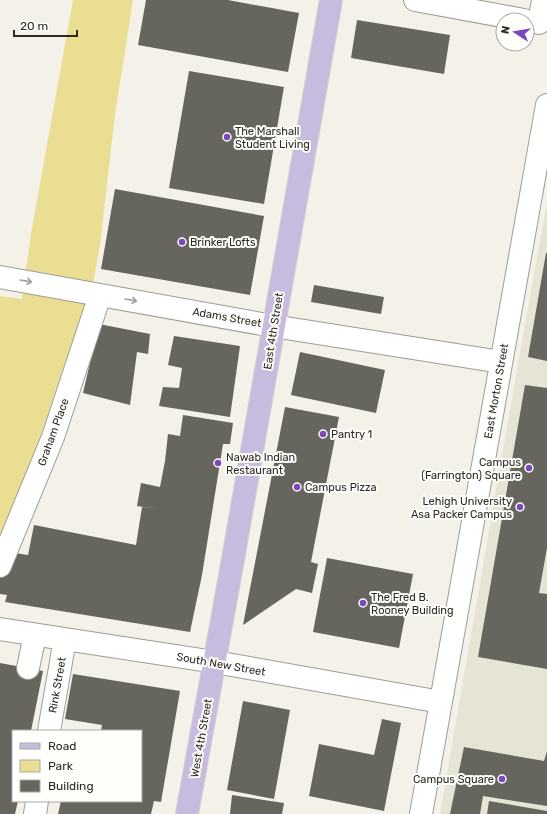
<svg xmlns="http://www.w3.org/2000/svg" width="547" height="814" font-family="Rubik,sans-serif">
  <rect width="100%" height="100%" fill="#f3f1e8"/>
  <path fill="#e6e4d4" d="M 547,203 L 547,814 L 440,814 L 519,358 Z"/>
  <path fill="#eade92" d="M 73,0 L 133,0 L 115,114 L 100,245 L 91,295 L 65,363 L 40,437 L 14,508 L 0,539 L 0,296 L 22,299 L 31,234 Z"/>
  <path fill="#67665e" d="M 146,0 L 228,0 L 299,13 L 288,72 L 138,45 Z
    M 357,20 L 450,35 L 444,74 L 351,58 Z
    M 189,71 L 284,87 L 264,204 L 169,188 Z
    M 115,189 L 264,216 L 250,295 L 101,269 Z
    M 546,253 L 547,253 L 547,361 L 528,357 Z
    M 314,285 L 384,297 L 381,314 L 311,302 Z
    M 99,324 L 150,334 L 148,354 L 137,352 L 130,405 L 83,393 Z
    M 174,336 L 240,346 L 230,417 L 159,406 L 163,387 L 179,388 L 182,368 L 168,365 Z
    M 300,352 L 385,370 L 376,413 L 291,395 Z
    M 525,385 L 547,388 L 547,548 L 539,593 L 547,594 L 547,669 L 478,657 Z
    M 285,407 L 339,417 L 311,562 L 318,564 L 312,593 L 296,589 L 243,625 Z
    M 183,415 L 233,423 L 230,444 L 223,444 L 202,575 L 190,632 L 5,602 L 7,595 L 0,594 L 0,574 L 15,553 L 28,555 L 34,525 L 136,545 L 142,507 L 157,509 L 137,506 L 141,483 L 160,487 L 165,461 L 168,434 L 180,436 Z
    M 327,558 L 413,574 L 399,648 L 313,632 Z
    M 0,663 L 43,671 L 31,731 L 13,731 L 13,801 L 18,801 L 15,814 L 0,814 Z
    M 73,674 L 180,691 L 161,802 L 154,801 L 151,814 L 58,814 L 61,801 L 141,801 L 141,731 L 101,731 L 102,725 L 65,719 Z
    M 243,701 L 290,710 L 274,799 L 227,790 Z
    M 382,719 L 401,723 L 384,811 L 309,796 L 319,744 L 374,755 Z
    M 464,747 L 544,761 L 547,751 L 547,806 L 483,796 L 480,814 L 450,814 Z
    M 232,795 L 284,803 L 282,814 L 230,814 Z
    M 489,801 L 547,811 L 547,814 L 487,814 Z"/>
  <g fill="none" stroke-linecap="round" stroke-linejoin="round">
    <defs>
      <path id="minor" d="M 415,0 L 524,20
        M 539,23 L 543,0
        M 0,277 L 273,326 L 501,362
        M 0,566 L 53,437 L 100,295
        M 0,629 L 215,662 L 441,702
        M 28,668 L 35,635
        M 49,731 L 65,639
        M 35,814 L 37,801
        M 421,814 L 547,105"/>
      <path id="major" d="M 187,814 C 237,543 283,271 331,0"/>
    </defs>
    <use href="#minor" stroke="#9e9d95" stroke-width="24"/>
    <use href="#major" stroke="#d0d0cf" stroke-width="24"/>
    <use href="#minor" stroke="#fff" stroke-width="22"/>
    <use href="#major" stroke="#c8bbe0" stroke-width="22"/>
  </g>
  <defs><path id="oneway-shaft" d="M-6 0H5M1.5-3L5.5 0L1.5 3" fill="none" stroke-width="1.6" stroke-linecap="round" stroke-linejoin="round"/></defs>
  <g stroke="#a09f9e">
    <use href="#oneway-shaft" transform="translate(26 281) rotate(10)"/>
    <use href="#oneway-shaft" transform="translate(131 300) rotate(10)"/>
  </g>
  <g fill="#7b47bf" stroke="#fffefb" stroke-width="1.5">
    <circle cx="227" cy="137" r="4"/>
    <circle cx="182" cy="242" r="4"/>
    <circle cx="323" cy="434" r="4"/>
    <circle cx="218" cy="463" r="4"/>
    <circle cx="529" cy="468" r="4"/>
    <circle cx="297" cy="487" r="4"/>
    <circle cx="520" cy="507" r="4"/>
    <circle cx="363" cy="603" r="4"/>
    <circle cx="502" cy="779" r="4"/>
  </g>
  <g text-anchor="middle" stroke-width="4" stroke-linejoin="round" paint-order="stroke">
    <g font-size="11" fill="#2b2a27" stroke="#fffefb" text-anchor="start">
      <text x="235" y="135">The Marshall<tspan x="235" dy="13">Student Living</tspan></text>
      <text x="190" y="246">Brinker Lofts</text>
      <text x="331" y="438">Pantry 1</text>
      <text x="226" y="461">Nawab Indian<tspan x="226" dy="13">Restaurant</tspan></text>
      <text x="521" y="466" text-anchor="end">Campus<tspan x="521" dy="13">(Farrington) Square</tspan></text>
      <text x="305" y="491">Campus Pizza</text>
      <text x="512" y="505" text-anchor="end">Lehigh University<tspan x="512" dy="13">Asa Packer Campus</tspan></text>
      <text x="371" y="601">The Fred B.<tspan x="371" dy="13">Rooney Building</tspan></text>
      <text x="494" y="783" text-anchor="end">Campus Square</text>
    </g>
    <g font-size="11" fill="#2b2a27" stroke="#fffefb">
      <text transform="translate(227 317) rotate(10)" y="4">Adams Street</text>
      <text transform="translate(273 331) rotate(-81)" y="4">East 4th Street</text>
      <text transform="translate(496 391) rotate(-80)" y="4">East Morton Street</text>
      <text transform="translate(53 432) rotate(-70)" y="4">Graham Place</text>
      <text transform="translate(221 664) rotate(10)" y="4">South New Street</text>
      <text transform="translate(57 685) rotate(-80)" y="4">Rink Street</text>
      <text transform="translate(201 738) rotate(-80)" y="4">West 4th Street</text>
    </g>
  </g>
  <rect x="12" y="730" width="130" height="72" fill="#fffefb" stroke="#aaa9a6"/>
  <rect x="20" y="743" width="20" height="6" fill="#c8bbe0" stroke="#aaa9a6"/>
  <text x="48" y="750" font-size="12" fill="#2b2a27">Road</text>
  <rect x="20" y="760" width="20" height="12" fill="#eade92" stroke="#aaa9a6"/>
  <text x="48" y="770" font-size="12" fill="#2b2a27">Park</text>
  <rect x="20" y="780" width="20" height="12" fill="#67665e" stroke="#aaa9a6"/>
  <text x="48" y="790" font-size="12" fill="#2b2a27">Building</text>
  <g transform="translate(515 32) rotate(282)"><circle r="19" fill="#fffefb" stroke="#aaa9a6"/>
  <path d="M0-3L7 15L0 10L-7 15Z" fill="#7b47bf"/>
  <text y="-6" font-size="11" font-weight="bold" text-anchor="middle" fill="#2b2a27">N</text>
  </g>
  <path d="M14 30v6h63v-6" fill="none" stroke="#2b2a27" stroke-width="2"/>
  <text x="20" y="30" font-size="12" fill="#2b2a27" stroke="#fffefb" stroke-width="3" paint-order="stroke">20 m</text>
</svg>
